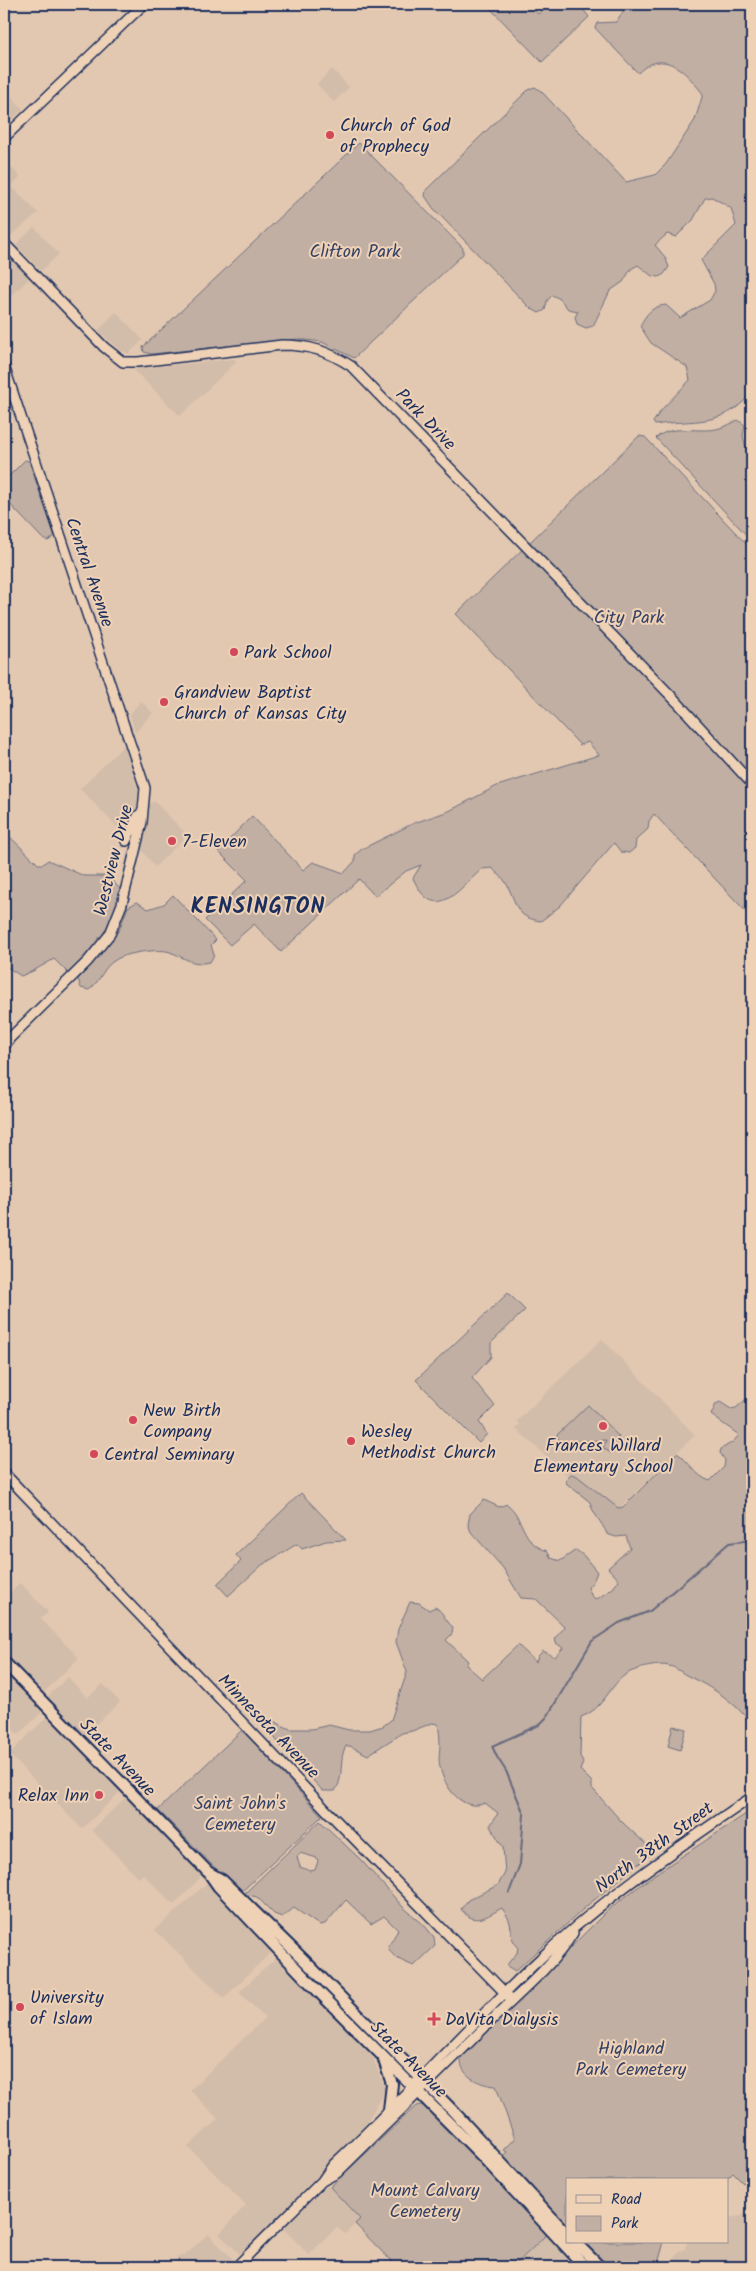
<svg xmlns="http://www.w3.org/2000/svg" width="756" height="2271" font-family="Kalam,sans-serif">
  <rect width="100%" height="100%" fill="#e2c8b1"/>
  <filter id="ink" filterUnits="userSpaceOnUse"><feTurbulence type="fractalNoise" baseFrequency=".02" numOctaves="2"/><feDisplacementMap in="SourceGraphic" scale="10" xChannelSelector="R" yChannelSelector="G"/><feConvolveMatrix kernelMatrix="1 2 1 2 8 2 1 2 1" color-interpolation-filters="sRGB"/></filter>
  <g filter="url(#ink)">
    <path fill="#d2bcaa" d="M 332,69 L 349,87 L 334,102 L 317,84 Z
      M 4,88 L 23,109 L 4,128 Z
      M 4,160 L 20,177 L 11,186 L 38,213 L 8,238 L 4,235 Z
      M 34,227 L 59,254 L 41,271 L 16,245 Z
      M 7,254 L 30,278 L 4,302 L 4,255 Z
      M 116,312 L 143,340 L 128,354 L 119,349 L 98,331 Z
      M 234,359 L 236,362 L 180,416 L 135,371 L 136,369 Z
      M 141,701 L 153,713 L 135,732 L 130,714 Z
      M 124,745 L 138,790 L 137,809 L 130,829 L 126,834 L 123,833 L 80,789 Z
      M 154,801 L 187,835 L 155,867 L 141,849 L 146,830 L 149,805 Z
      M 602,1339 L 695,1435 L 612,1515 L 516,1429 L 520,1424 L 517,1421 Z
      M 20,1583 L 48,1612 L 41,1619 L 79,1658 L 44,1692 L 4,1654 L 4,1598 Z
      M 4,1671 L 42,1709 L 42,1712 L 18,1735 L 4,1720 Z
      M 68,1677 L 87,1698 L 103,1684 L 120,1702 L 84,1736 L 48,1699 L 47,1697 Z
      M 47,1717 L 120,1790 L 120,1792 L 82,1829 L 9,1754 Z
      M 125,1798 L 127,1798 L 200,1872 L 200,1878 L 174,1905 L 143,1874 L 138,1878 L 92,1830 Z
      M 208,1882 L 211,1882 L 272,1949 L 271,1952 L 224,1998 L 155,1930 Z
      M 278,1956 L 304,1983 L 303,1985 L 372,2056 L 385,2089 L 366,2124 L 245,2252 L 240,2254 L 219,2234 L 246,2205 L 188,2147 L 218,2119 L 190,2090 L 265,2018 L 239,1992 Z
      M 326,2187 L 330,2187 L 360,2219 L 345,2234 L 337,2227 L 309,2255 L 283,2228 Z
      M 752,2208 L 752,2267 L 672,2267 L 676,2254 L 685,2249 L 687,2242 L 727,2242 L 727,2218 L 742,2216 Z
      M 548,2233 L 579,2267 L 513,2267 Z
      M 208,2234 L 233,2259 L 229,2267 L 167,2267 L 181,2255 L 183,2257 Z"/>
    <path fill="#c1afa3" stroke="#6e6f80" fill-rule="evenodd" d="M 486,4 L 529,4 L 538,14 L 549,4 L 579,4 L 589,17 L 542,62 Z
      M 622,4 L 752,4 L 752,389 C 749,393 747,399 743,402 C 717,427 687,419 655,425 L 653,422 L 663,408 L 690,380 L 687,367 L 651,343 L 640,326 C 646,314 652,306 666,305 L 680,318 L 710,300 L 715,291 L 714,284 L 701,260 L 736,225 L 731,208 L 712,197 L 705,198 L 693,220 L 676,237 L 667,234 L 655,245 L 665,257 L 669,267 L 664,274 L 659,277 L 652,276 L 638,265 L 631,269 L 623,282 L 610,291 L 593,326 L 586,328 L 577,324 L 575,317 L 578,311 L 568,309 L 560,299 L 552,295 L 547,301 L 545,310 L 539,313 L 530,308 L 434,209 L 425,196 L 426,190 L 529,89 L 535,87 L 541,91 L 626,182 L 655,175 L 666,164 L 695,120 L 703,94 C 686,72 664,47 638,73 L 595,28 L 597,23 L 616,22 L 624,10 Z
      M 359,143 L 463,248 L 463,254 L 354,358 L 322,342 L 298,339 L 151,354 L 144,352 L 143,347 Z
      M 738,420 L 745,425 L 743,436 L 749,459 L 752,459 L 752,541 L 656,438 C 672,423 701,434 720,428 C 726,426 733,423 738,420 Z
      M 639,436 L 645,437 L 752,550 L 752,918 L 654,814 L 649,821 L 648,829 L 636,840 L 635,848 L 629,853 L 621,852 L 614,843 L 560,906 L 541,921 C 514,918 517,902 506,883 C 503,877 496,873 492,868 L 482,869 C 457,891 434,925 413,878 L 421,865 L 406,871 L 375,896 L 359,879 L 281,952 L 254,924 L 230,945 L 205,920 L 247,880 L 218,851 L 252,816 L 303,870 L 313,862 L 344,873 L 355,861 L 355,855 L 362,849 L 414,823 L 449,811 L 497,786 L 599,755 L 588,742 L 580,745 L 456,614 Z
      M 25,460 L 29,461 L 54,534 L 54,537 L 48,541 L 42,538 L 4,498 L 4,481 Z
      M 5,832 L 38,864 L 43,864 L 48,860 L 84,876 L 108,876 L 121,890 C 110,929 98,945 69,974 L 54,959 L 33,971 L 21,976 L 4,965 Z
      M 173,895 L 216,940 L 211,945 L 214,955 L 210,962 C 192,966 186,958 170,952 C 160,948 126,953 117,959 C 102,967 102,980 89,990 L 81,988 L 78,979 L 119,930 L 128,907 L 137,902 L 148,909 L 164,904 Z
      M 508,1293 L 525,1310 L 491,1343 L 491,1357 L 472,1378 L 495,1406 L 479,1422 L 487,1434 L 479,1443 L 416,1380 Z
      M 752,1394 L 752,1725 C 735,1701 713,1688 686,1675 C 681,1672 675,1667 669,1666 C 659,1663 638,1668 628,1673 C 610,1683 604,1710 581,1717 L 580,1756 L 583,1763 L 580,1770 L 592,1782 L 592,1788 L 621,1821 L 651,1849 L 651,1854 L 589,1904 L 515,1971 L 507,1966 L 509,1962 L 517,1953 L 518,1947 C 508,1935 513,1935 510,1923 C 509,1918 505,1913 502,1908 C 487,1916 474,1927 461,1909 L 468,1900 L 498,1885 L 505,1873 L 503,1847 L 490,1826 L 498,1813 L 485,1803 C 463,1813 444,1787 440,1767 C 438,1758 440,1752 440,1743 C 440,1737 439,1730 438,1724 L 432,1723 L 412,1731 L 402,1733 L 368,1755 L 350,1746 L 346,1746 C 338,1759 345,1777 335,1791 L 323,1791 L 282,1747 L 266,1727 L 266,1721 L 269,1719 L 290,1729 L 312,1729 L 329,1725 L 349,1730 L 370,1730 L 383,1726 L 391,1720 L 407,1672 L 396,1642 L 398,1629 L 410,1602 L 419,1603 L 429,1610 L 435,1607 C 444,1612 445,1621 453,1627 L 452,1634 L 446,1640 L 468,1661 L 466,1665 L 482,1679 L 518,1645 L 536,1662 L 538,1656 L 543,1651 L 555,1657 L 563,1648 L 556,1643 L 555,1638 L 565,1627 L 536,1599 L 521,1598 L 503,1568 L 471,1532 L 468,1524 L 470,1514 L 484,1500 L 499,1507 L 507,1504 C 525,1518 520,1542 547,1551 L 551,1558 L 560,1561 L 576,1550 L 584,1556 L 597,1572 L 593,1582 L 588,1587 L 592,1597 L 597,1599 L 613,1588 L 619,1580 L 608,1568 L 630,1548 L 626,1536 L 616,1537 L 607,1534 C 602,1522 592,1513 590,1502 L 566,1483 L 567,1478 L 571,1474 L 577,1476 L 618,1508 L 623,1507 L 677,1453 C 689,1461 696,1477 710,1481 L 724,1467 L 725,1460 L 720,1453 L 721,1449 L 733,1442 L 739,1435 L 711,1415 L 716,1404 L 720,1402 L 731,1409 L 736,1408 Z
      M 588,1405 L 619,1437 L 616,1440 L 618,1448 L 615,1452 L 611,1453 L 603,1448 L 606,1440 L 562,1442 L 556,1436 Z
      M 301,1493 L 346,1540 L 326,1541 L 302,1549 L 297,1544 L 262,1565 L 228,1596 L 217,1584 L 241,1561 L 236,1555 Z
      M 673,1726 L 686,1729 L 680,1750 L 668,1746 Z
      M 242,1730 L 322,1816 L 240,1893 L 158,1810 Z
      M 752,1810 L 752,2174 L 743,2183 L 733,2173 L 726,2180 L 567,2180 L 567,2228 L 500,2158 L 507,2152 L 504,2150 L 515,2139 L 496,2086 C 480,2085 459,2076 461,2057 L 608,1910 L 655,1874 Z
      M 320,1821 L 361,1860 L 403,1907 L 424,1925 L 434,1937 L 435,1946 L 414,1966 C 404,1962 392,1958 388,1947 L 398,1930 L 384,1916 L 371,1924 L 346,1900 L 325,1924 L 319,1925 L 294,1908 L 282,1917 L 274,1914 L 257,1897 L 244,1894 ZM 300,1853 L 317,1858 L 318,1861 L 315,1870 L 310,1871 L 300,1867 L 297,1857 Z
      M 420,2105 L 425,2106 L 548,2233 L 513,2267 L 397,2267 L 355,2224 L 360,2219 L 330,2187 L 416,2106 Z
      M 581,2242 L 664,2242 L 657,2267 L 606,2267 Z"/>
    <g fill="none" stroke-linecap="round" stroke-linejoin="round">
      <path stroke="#66697d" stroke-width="2" d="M 509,1893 L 520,1864 L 524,1814 L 506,1771 L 497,1757 L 492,1746 L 539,1725 L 547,1717 L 592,1641 L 619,1623 L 650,1611 L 729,1543 L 752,1540"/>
      <defs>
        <path id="secondary" d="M 4,138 L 144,4
          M 6,245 L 104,347 L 123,362 L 138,362 L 282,345 C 309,345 328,351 351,366 L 678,703 L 752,784
          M 4,366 L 145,788 L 142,822 L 135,851 L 122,904 L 110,934 L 88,961 L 10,1038 L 4,1047
          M 126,841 L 138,816 L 143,811
          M 4,1473 L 328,1812 L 512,2000
          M 322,2181 L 337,2173 C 390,2121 443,2069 495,2017 C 522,1991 553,1965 573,1933
          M 236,2267 L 322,2181 L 333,2165 C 405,2098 470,2024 542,1957 C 606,1896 679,1847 752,1797"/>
        <path id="primary" d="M 4,1662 L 208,1872 L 222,1880 L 304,1960 L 453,2111 L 567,2234
          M 211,1876 L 218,1886 L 310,1983 L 482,2156 L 585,2267
          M 384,2060 L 392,2084 L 389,2110
          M 575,2242 L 600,2267"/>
      </defs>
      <use href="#secondary" stroke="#1b2f5e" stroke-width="12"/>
      <use href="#primary" stroke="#1b2f5e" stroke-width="14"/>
      <use href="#secondary" stroke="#efd2b6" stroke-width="9"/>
      <use href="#primary" stroke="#efd2b6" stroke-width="10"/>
    </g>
  </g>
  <g fill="#d1495b" stroke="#efd2b6" stroke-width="2">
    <circle cx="330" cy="135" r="5"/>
    <circle cx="234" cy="652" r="5"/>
    <circle cx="164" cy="702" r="5"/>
    <circle cx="172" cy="841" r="5"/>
    <circle cx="133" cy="1420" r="5"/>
    <circle cx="603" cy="1426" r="5"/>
    <circle cx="351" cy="1441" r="5"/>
    <circle cx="94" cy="1454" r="5"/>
    <circle cx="99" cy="1795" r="5"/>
    <circle cx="20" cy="2007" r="5"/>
    <path d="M431.5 2011.5h5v5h5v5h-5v5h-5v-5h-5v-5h5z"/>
  </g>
  <g text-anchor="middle" stroke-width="4" stroke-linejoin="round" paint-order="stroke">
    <g font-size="18" fill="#1b2f5e" stroke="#efd2b6" text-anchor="start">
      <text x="340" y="131">Church of God<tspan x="340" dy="21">of Prophecy</tspan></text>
      <text x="244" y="658">Park School</text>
      <text x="174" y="698">Grandview Baptist<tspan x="174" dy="21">Church of Kansas City</tspan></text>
      <text x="182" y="847">7-Eleven</text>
      <text x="143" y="1416">New Birth<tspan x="143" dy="21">Company</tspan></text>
      <text x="361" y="1437">Wesley<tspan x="361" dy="21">Methodist Church</tspan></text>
      <text x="603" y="1451" text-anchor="middle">Frances Willard<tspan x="603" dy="21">Elementary School</tspan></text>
      <text x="104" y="1460">Central Seminary</text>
      <text x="89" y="1801" text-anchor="end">Relax Inn</text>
      <text x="30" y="2003">University<tspan x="30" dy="21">of Islam</tspan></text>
      <text x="445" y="2025">DaVita Dialysis</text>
    </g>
    <g font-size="18" fill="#344268" stroke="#efd2b6">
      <text x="355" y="257">Clifton Park</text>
      <text x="629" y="623">City Park</text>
      <text x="240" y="1809">Saint John's<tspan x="240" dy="21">Cemetery</tspan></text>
      <text x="631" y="2054">Highland<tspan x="631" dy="21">Park Cemetery</tspan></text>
      <text x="425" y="2196">Mount Calvary<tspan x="425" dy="21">Cemetery</tspan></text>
    </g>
    <g font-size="18" fill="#1b2f5e" stroke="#efd2b6">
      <text transform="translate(426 419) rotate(46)" y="6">Park Drive</text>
      <text transform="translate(90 572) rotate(71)" y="6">Central Avenue</text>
      <text transform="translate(113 860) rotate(-76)" y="6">Westview Drive</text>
      <text transform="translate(269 1726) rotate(46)" y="6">Minnesota Avenue</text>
      <text transform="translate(118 1757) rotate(46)" y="6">State Avenue</text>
      <text transform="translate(654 1847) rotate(-36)" y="6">North 38th Street</text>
      <text transform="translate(409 2059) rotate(45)" y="6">State Avenue</text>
    </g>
    <g font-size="22" font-weight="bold" letter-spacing="1" fill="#1b2f5e" stroke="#efd2b6">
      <text x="258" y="913">KENSINGTON</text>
    </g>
  </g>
  <rect width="756" height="2271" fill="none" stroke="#efd2b6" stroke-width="20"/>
  <rect x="10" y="10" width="736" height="2251" fill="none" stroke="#1b2f5e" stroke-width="2" filter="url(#ink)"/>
  <rect x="566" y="2178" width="162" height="65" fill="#efd2b6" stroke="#9a9193"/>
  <rect x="576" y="2195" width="25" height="8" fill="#efd2b6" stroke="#9a9193"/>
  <text x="611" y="2204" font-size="15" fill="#1b2f5e">Road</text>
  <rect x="576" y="2216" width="25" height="15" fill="#c1afa3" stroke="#9a9193"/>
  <text x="611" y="2228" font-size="15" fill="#1b2f5e">Park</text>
</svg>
